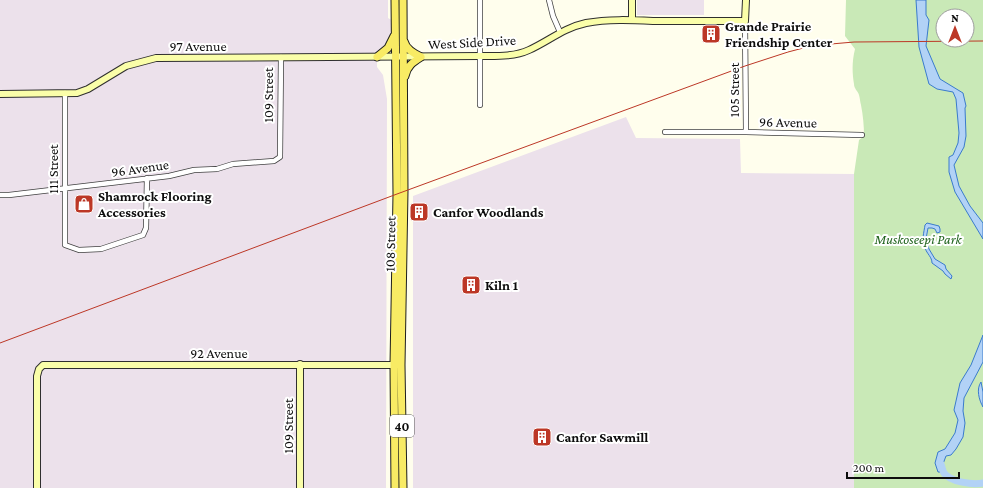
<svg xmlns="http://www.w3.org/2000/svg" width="983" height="488" font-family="'Crimson Pro',serif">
  <rect width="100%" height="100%" fill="#fffeed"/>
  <path fill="#ece1eb" d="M 0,0 L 388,0 L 388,18 L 395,22 L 395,33 L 377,57 L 377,67 L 383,75 L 387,99 L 386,488 L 0,488 Z
    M 637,0 L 704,0 L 704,15 L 637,15 Z
    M 626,117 L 636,138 L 740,139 L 741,173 L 854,174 L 854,488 L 413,488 L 413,196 Z"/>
  <path fill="#c9e9b7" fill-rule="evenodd" d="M 846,0 L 983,0 L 983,488 L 854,488 L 854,174 L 859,140 L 864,136 C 864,126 863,115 861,105 C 860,102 860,98 859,95 C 858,91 854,89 854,84 C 852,72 852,61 855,49 L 845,36 ZM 943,16 L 967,16 L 967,40 L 943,40 Z"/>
  <path fill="#b2d2f6" stroke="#3a7bcc" d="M 916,0 L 926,0 L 926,15 L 929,20 L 926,46 L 940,79 L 963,93 L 966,106 L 965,108 L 966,136 L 964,147 L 954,165 L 959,186 L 970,206 L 983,223 L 983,239 L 955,192 L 949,172 L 949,157 L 953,155 L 958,143 L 959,133 L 956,99 L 953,92 L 937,89 L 929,84 L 919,47 Z
    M 927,223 L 939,226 L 940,229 L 940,232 L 937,233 L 935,229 L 932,228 L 928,228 L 926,239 L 929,249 L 935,259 L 945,265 L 946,269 L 952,276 L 951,279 L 945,274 L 943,271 L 932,263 C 932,257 927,254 925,248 C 921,242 924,232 925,225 Z
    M 983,335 L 983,362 L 964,398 L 963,411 L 965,423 L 963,437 L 956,449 L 951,455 L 946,456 L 943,464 L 946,472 L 938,472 L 935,463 L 938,452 L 945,449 L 955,433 L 958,420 L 954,410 L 960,383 L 971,365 Z
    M 981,382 L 983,392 L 983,407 C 979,400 976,389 981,382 Z"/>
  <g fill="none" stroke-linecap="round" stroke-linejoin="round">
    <path stroke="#b2d2f6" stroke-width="7" d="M 941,464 C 942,466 942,470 944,473 C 950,482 973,485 983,483"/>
    <defs>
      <path id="street" d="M 549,0 L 553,16 L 560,32
        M 745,21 L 746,132
        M 65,93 L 65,245 L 79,250 L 101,249 L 143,235 L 146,228 L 147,178
        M 480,105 L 480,0
        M 665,132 L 746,132 L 862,135
        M 0,195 L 9,195 L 169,176 L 194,170 L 217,169 L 233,164 L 274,161 L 280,157 L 281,57"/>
      <path id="secondary" d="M 632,0 L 632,20
        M 0,94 L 77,93 L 88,89 L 126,66 L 156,58 L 480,56 C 496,56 514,57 529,50 C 549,41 563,28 586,23 C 608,19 631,20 653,21 C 684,21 715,21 745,21 L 746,0
        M 300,364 L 300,488
        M 37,488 L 37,376 L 39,369 L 43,365 L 398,365"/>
      <path id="primary" d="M 404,41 C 406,49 413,53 421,57
        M 377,57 L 388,48 L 394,36
        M 405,76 C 407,66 413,62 421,57
        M 395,488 L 394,365 L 397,194 L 395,0
        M 403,488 L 401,365 L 404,191 L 403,0"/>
    </defs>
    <use href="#street" stroke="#404040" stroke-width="6"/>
    <use href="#secondary" stroke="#2f2f2f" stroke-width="8"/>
    <use href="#primary" stroke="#1e1e1e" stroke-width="9"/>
    <use href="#street" stroke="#fff" stroke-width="4.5"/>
    <use href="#secondary" stroke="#fafea9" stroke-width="6"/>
    <use href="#primary" stroke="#f8eb64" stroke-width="7"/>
    <path stroke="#bc3726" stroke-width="1" d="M 0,343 L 397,194 L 745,66 L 788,52 L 811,46 L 831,44 L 854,42 L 983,41"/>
  </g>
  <defs>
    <symbol id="building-square" viewBox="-11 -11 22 22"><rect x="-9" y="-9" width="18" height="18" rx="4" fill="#bc3726" stroke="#fff"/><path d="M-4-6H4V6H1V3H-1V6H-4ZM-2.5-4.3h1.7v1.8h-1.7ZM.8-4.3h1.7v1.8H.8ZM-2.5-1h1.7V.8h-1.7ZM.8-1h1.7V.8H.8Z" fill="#fff"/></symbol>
    <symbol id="shop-square" viewBox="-11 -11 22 22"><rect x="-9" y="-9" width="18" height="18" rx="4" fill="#bc3726" stroke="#fff"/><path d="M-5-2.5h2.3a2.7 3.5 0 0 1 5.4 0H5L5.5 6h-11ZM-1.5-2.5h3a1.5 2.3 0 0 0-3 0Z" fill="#fff"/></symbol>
  </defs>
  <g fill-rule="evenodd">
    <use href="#building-square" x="700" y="23" width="22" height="22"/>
    <use href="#shop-square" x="73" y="193" width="22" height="22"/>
    <use href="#building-square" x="408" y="201" width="22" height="22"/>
    <use href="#building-square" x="460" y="274" width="22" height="22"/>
    <use href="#building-square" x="531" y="426" width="22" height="22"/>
  </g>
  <g text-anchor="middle" stroke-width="4" stroke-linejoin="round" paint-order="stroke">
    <rect fill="#fff" stroke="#565656" stroke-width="1" x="390" y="415" width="24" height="22" rx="3"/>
    <g font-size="13" font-weight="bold" fill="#0d0d0d">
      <text x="402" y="431">40</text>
    </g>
    <g font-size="14" font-weight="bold" fill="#0d0d0d" stroke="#fff" text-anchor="start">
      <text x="725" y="31">Grande Prairie<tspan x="725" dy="16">Friendship Center</tspan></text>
      <text x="98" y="201">Shamrock Flooring<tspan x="98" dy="16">Accessories</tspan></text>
      <text x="433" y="217">Canfor Woodlands</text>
      <text x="485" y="290">Kiln 1</text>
      <text x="556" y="442">Canfor Sawmill</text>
    </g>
    <g font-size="14" fill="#0d0d0d" stroke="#fff">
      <text transform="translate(472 42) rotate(-3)" y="5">West Side Drive</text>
      <text x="198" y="51">97 Avenue</text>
      <text transform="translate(734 90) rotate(-90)" y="5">105 Street</text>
      <text transform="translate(268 95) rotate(-90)" y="5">109 Street</text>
      <text transform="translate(788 122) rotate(1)" y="5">96 Avenue</text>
      <text transform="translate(140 168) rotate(-8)" y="5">96 Avenue</text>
      <text transform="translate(53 169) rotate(-90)" y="5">111 Street</text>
      <text transform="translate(390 244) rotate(-89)" y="5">108 Street</text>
      <text x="219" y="358">92 Avenue</text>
      <text transform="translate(288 426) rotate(-90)" y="5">109 Street</text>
    </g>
    <g font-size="14" font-style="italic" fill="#21641e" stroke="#fff">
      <text x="918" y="244">Muskoseepi Park</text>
    </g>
  </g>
  <g transform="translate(955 28)"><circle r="19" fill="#ffffff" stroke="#9e9e9e"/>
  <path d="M0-3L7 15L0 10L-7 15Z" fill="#bc3726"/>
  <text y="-6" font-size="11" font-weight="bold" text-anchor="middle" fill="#0d0d0d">N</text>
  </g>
  <path d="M847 472v6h112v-6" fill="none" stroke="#0d0d0d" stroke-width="2"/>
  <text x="853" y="472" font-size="12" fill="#0d0d0d" stroke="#ffffff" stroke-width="3" paint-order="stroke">200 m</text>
</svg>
